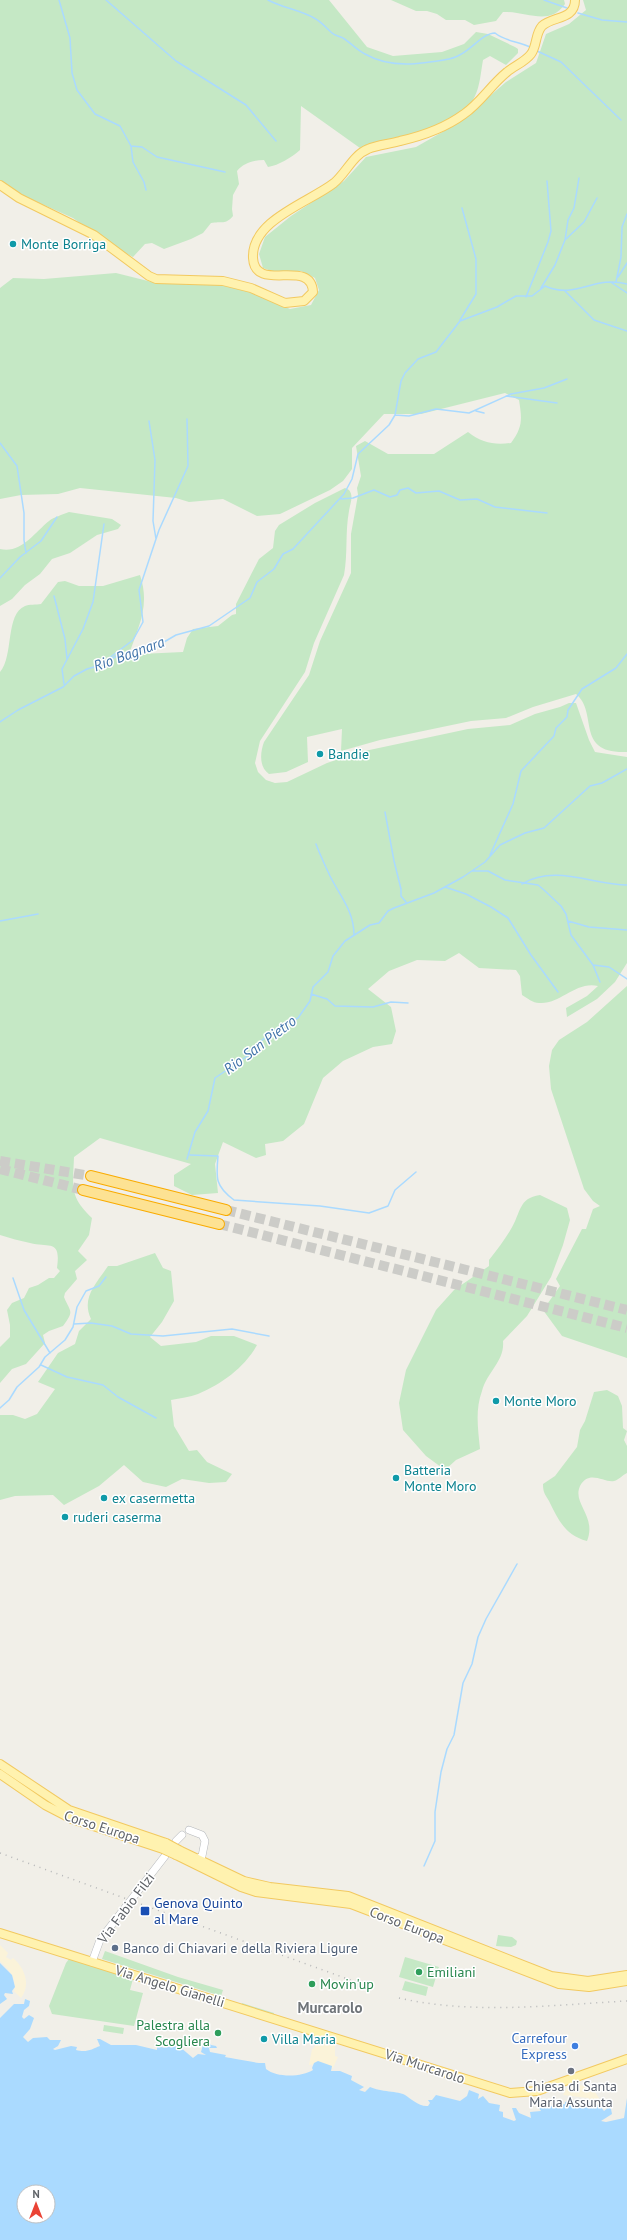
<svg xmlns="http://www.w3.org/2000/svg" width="627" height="2240" font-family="'PT Sans',sans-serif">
  <rect width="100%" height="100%" fill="#f1efe8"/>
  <path fill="#c5e8c5" d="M 0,0 L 329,0 L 367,47 L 393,56 L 442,52 L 464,44 L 476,32 L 488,34 L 515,47 L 518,49 L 518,53 L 506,65 L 490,56 L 483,60 C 481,71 480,86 475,96 C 460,129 391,141 360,148 L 301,106 L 300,150 C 291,158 279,165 268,167 L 264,160 C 254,160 243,163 237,171 L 239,184 L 233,195 L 232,209 L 233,216 C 226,225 221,221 211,223 L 203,233 L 191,239 L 164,249 L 152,243 L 145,244 L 133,257 L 112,246 L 73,218 L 26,197 L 0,182 Z
    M 391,0 L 564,0 L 565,4 C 549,27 527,11 503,12 L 496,21 L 474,25 L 465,20 L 446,20 L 437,14 L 427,11 L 416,11 Z
    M 583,0 L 627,0 L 627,752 C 574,754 599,713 576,694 L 533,707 L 506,718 L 471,721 L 380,740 L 341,751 L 342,729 L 307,737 L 308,762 L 286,772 L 269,774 C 259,767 260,753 264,742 L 309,675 L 320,641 L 351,573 L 351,534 L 358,495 L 357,488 L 361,476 L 356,446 L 365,441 L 388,454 L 434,454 L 468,432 C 482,443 494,445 511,443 C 523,427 522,419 519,400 L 505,393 L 421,414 L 384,414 L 352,448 L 352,469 L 343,481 L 330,490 L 280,514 L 257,516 L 223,499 L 189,502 L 176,498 L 80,488 L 58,494 L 21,495 L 0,499 L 0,288 L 13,278 L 44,279 L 116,273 L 160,284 L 213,284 L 231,287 L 257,294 L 290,309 L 311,305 L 319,290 L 315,278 L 301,271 L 274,272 L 263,268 L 259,254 L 265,237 L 291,216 L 344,181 L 366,157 L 416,147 L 460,122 L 506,82 L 536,63 L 546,34 L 569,24 L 586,10 Z
    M 345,488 L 349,490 C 354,496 350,504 349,511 C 345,532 348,554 344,575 L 314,643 L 305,672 L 260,741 L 255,763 L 258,772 L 266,780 L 275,783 L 287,782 L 327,763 L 360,752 L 468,729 L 510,725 L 535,714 L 560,707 L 569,703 L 576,703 L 589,740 L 595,752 L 627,757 L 627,963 L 615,982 L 597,999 L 567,1017 L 566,1008 L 587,996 L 598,986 C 575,981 560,1005 539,1003 C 533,1003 527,998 522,995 L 520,976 L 516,970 L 479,968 L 459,953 L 445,961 L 417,960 L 389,971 L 368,989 L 391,1007 L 396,1031 L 392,1044 L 373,1047 L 343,1061 L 323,1078 L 304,1124 L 283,1141 L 265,1144 L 266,1155 L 256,1158 L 223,1142 L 215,1164 L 218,1193 L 192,1195 L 174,1186 L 174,1175 L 191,1164 L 100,1138 L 74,1157 C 73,1187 69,1196 92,1218 L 89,1235 L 78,1251 L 87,1260 L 75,1271 L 77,1279 L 65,1293 L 64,1297 C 70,1312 75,1310 63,1326 L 49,1331 L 43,1335 L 45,1343 L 26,1364 L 12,1369 L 0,1383 L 0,1347 L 10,1337 L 10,1325 L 7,1310 L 12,1303 L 24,1298 L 29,1288 L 38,1285 L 49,1278 L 54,1278 L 60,1271 L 57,1268 C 61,1239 50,1248 30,1243 C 20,1241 10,1238 0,1235 L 0,672 C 14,656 5,614 25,606 C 29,604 36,605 41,604 L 58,582 L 65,581 L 79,586 L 103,586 L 140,575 C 151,608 137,628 128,658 L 140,654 L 183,652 L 187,638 L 193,629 L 218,626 L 232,615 L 236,614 L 236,604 L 259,559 L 273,548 L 275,531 L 279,525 L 315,503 Z
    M 69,512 L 112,519 L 121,525 L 118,529 L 97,535 L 70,553 L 52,559 L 40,574 L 25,585 L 12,599 L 0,606 L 0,549 C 21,554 34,533 49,521 C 54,517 62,515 69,512 Z
    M 627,986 L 627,1358 L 562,1336 L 543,1310 L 560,1286 L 556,1279 L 582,1229 L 586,1229 L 593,1209 L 600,1206 L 593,1201 L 584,1189 L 551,1089 L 549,1066 L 552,1050 L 559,1040 L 587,1022 Z
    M 540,1195 L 567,1208 L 570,1220 L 563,1245 L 551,1277 L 527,1316 L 503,1341 C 505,1361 487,1372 482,1391 C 475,1410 478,1429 480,1449 L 456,1460 L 445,1470 L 426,1456 L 403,1430 L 399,1403 L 406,1370 L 436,1310 L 454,1290 L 489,1266 L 489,1260 C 497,1250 505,1239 511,1229 C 521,1213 518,1198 540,1195 Z
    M 155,1253 L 163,1268 L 171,1271 L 174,1301 L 162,1322 L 150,1337 L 161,1346 L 196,1342 L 211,1336 L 234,1336 L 257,1345 C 245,1367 222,1384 198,1394 C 190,1397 180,1398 171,1400 L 174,1426 L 189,1451 L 197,1450 L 207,1462 L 232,1474 L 226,1482 L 209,1483 L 182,1479 L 166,1487 L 143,1482 L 124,1465 L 99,1486 L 64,1505 L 53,1495 L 15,1496 L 0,1500 L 0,1415 L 13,1415 L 25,1419 L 37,1414 L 55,1389 L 38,1382 L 58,1353 L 75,1344 L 79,1331 L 91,1319 C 81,1298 96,1284 108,1266 L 117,1266 Z
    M 607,1390 L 618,1396 L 622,1406 L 623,1428 L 627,1431 L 624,1440 L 627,1446 L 627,1473 C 622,1475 619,1480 614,1481 C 604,1483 589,1469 580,1486 C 572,1504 597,1516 587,1541 C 565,1535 559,1521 549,1501 C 545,1494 543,1493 543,1484 L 555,1476 L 577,1447 L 580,1430 L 585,1421 L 594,1392 Z
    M 498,1935 L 512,1937 L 517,1941 L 516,1945 L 511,1947 L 496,1946 Z
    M 105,1951 L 178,1977 L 223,1990 L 221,1996 L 102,1959 Z
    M 405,1957 L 439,1967 L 433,1987 L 399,1977 Z
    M 69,1959 L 133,1979 L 130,1990 L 143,1993 L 134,2026 L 52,2014 L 49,2006 L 66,1963 Z
    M 405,1981 L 428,1987 L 426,1996 L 402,1990 Z
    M 242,2003 L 274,2013 L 274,2016 L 241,2006 Z
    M 104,2025 L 124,2028 L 123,2034 L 103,2031 Z"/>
  <path fill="#fbf3d9" d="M 0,1945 L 8,1953 L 6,1957 L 11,1960 L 13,1958 C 25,1968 31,1985 21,1998 L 14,1991 C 17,1977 9,1970 0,1961 Z
    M 317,2040 L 335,2045 L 335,2056 L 338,2057 L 333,2068 L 323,2063 L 309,2065 L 312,2049 L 314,2048 Z
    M 579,2085 L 584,2086 L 586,2091 L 595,2092 L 599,2098 L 598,2101 L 605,2102 L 603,2108 L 588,2098 L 563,2095 L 567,2088 Z"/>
  <path fill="#aadaff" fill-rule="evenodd" d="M 0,1963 L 12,1975 L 15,1987 L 12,1991 L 13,1994 L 5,1993 L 4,1995 L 7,1999 L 0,2004 Z
    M 25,1999 L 30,2001 L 29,2006 L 24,2010 L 22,2017 L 24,2019 L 29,2015 L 34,2018 L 30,2029 L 23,2037 L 28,2042 L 33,2038 L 47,2037 L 50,2040 L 61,2040 L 58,2046 L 53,2049 L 55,2050 L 71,2046 L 77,2047 L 76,2050 C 87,2053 92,2049 100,2046 L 97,2039 L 100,2039 L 111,2045 L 136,2045 L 157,2050 L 157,2046 L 165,2048 L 162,2045 L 180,2047 L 193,2058 L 198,2054 L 206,2055 L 201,2052 L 204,2041 L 208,2041 L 211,2045 L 216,2046 L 217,2048 L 209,2048 L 210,2052 L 226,2055 L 225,2057 C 233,2058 259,2064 265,2063 L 266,2069 C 277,2078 302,2077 313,2070 L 312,2068 L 314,2063 L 318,2061 L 332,2066 L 331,2071 L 340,2071 L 352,2076 L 351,2080 L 364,2087 L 359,2090 L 365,2092 L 370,2087 C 380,2092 399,2091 405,2095 C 410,2098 419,2107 428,2106 L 430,2103 L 428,2100 L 432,2100 L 436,2095 L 460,2101 L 467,2096 L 469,2090 L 479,2094 L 478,2099 L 483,2096 L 489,2103 L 500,2105 L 499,2111 L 503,2112 L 503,2117 L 514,2121 L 516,2120 L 512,2108 L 516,2108 L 519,2113 L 531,2118 L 530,2112 L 541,2111 L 539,2108 L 565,2104 L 565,2102 L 570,2101 L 587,2104 L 590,2102 C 598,2104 600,2106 604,2111 L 609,2107 L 611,2109 L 612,2114 L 601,2121 L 606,2122 L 624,2118 L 627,2098 L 627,2240 L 0,2240 L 0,2018 L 14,2004 L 24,2004 ZM 24,2192 L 48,2192 L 48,2216 L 24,2216 Z"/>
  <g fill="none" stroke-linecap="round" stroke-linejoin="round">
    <path stroke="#aadaff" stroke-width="1.5" d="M 59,0 L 70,38 L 72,73 L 77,90 L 95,114 L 120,126 L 131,146 L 133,162 L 144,182 L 146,190
      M 106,0 L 176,61 L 246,105 L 276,141
      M 268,0 C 283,8 300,10 314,18 C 322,22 326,28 332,33 C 335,36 340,36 343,38 C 351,43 357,50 365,54 C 391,69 421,64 449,59 C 468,56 481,33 495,33 C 506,42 519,41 532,48
      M 544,0 L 567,8
      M 578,13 L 602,20 L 627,22
      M 537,51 L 561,62 L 621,120
      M 131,146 L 142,147 L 157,157 L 225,172
      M 566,239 L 584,222 L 597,198
      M 618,277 L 627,263
      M 616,282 L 621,257 L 622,227 L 627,214
      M 612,283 L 627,293
      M 541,288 L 555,265 L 565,240 L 568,220 L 574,208 L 579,178
      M 565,291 L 594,320 L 627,331
      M 526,297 L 548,242 L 551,231 L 547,181
      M 460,320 L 476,294 L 476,259 L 462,208
      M 506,396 L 557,403
      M 476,411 L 484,413
      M 395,415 L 409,416 L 436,409 L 469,413 L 511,394 L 544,388 L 567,379
      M 149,421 L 155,460 L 153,521 L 156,539
      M 0,443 L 17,466 L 24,513 L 24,540 L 26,553
      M 341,499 L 353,498 L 374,490 L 390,497 L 397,495 L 400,490 L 408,488 L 416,493 L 439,491 L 460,500 L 477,499 L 495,507 L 547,513
      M 0,578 L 20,557 L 41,541 L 57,517
      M 54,596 L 65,639 L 67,659
      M 108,659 L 133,640 L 143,622 L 139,590 L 159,530 L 188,466 L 187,419
      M 64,684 L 62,669 L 83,629 L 93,602 L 104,524
      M 0,722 L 18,710 L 63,687 L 74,676 L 87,669 L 101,665 L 118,655 L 152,649 L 176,635 L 209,626 L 250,598 L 257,582 L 274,569 L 283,554 L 293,549 L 344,494 L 352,479 L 358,454 L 389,425 L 395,415 L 401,381 L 405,373 L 418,359 L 436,352 L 460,321 L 497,307 L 516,296 L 532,296 L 545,286 C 577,300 593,275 627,284
      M 385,812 L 394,861 L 401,889 L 401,896 L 406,902
      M 316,844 C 320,855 325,865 330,876 C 340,896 354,911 354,935
      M 490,855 L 513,804 L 521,771 L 554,736 L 556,728 L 567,717 L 568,710 L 582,689 L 616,668 L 627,654
      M 472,871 L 488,871 L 505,880 L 538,885 L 544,890 L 561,906 L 566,914 L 571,935 L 593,965 L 600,982
      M 522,884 C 555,864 593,885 627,885
      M 445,887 L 466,894 L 491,907 L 508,918 L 531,955 L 558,992
      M 0,921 L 38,914
      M 568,921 L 589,927 L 627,930
      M 593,965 L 609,967 L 627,979
      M 311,994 L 327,999 L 335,1006 L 373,1007 L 391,1002 L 408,1003
      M 190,1155 L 218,1156 C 216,1178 215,1186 234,1200 L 320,1206 L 369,1213 L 388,1206 L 395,1190 L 416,1172
      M 187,1159 L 195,1132 L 208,1111 L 215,1078 L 249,1055 L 256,1045 L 277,1028 L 298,1018 L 310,1001 L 313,987 L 328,972 L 333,956 L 345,941 L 370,925 L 379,923 L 388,911 L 394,908 L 434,893 L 463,877 L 485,862 L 500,845 L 525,833 L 544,828 L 590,786 L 602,783 L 627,769
      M 13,1278 L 24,1310 L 50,1353
      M 74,1324 L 91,1323 L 112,1326 L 131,1334 L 163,1336 L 232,1329 L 269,1336
      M 41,1365 L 67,1377 L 103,1385 L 118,1397 L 156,1418
      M 0,1408 L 9,1400 L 17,1387 L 39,1367 L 45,1357 L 65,1340 L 73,1327 L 77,1307 L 86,1291 L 99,1286 L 106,1277
      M 424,1866 L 435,1841 L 435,1812 L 441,1772 L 447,1749 L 454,1735 L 463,1683 L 472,1664 L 478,1637 L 486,1619 L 517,1564"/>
    <path stroke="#ccccc8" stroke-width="10" stroke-dasharray="10 5" stroke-linecap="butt" d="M 0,1161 L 91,1176
      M 0,1169 L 83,1190
      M 226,1210 L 627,1310
      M 219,1224 L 627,1328"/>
    <defs>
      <path id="minor" d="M 189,1830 L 202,1835 L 205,1841 L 202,1856 L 194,1861
        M 176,1841 L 182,1835
        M 92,1962 L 100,1940 L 165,1856"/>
      <path id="major" d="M 0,185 L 19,198 L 94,235 L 149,276 L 156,279 L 223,281 L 251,288 L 285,303 L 304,301 L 313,292 C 311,257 255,294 253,258 C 251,220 310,202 334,183 C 346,173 353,155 368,149 C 377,145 390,144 400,141 C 422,136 445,128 464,114 C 480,103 491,85 507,72 C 514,66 525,62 531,54 C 537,46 535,34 542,26 C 553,16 575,20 575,0
        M 0,1764 L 69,1810 L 166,1843
        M 0,1774 L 45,1805 L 72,1819 L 163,1849
        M 179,1850 L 244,1881 L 270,1887 L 348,1896 L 551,1976 L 588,1981 L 627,1975
        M 176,1855 L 241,1887 L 256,1892 L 351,1904 L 559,1984 L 589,1987 L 627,1981
        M 0,1933 L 510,2093 L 537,2091 L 627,2059"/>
      <path id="highway" d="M 91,1176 L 226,1210
        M 83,1190 L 219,1224"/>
    </defs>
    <use href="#minor" stroke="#b5b8bc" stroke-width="8"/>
    <use href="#major" stroke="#f2c960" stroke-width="10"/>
    <use href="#highway" stroke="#f9ab00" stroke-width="12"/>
    <use href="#minor" stroke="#fff" stroke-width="7"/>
    <use href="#major" stroke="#fff2af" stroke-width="8"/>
    <use href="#highway" stroke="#fde293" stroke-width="10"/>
    <path stroke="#b6b7b8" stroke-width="1.5" stroke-dasharray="1 5" stroke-linecap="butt" d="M 0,1853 L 367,1986
      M 399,1998 C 474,2015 551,2005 627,2001"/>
    <defs>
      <path id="major-bridge" d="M 166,1843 L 179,1850
        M 163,1849 L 176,1855"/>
    </defs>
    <use href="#major-bridge" stroke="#f2c960" stroke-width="10" stroke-linecap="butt"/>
    <use href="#major-bridge" stroke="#fff2af" stroke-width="8"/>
  </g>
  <g fill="#0f9aa8" stroke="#fff" stroke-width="1.5">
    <circle cx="13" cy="244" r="4"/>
    <circle cx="320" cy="754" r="4"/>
    <circle cx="496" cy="1401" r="4"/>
    <circle cx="396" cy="1478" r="4"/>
    <circle cx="104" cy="1498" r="4"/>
    <circle cx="65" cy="1517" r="4"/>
    <circle cx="264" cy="2039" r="4"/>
  </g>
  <rect fill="#1a4fb4" stroke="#fff" stroke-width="1.5" x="140" y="1906" width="10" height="10" rx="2"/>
  <circle fill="#5c6f8a" stroke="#fff" stroke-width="1.5" cx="115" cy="1948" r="4"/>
  <g fill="#2e9e5b" stroke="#fff" stroke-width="1.5">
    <circle cx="419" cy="1972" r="4"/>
    <circle cx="312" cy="1984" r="4"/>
    <circle cx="218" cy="2033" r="4"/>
  </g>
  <circle fill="#3f7fe0" stroke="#fff" stroke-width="1.5" cx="575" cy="2046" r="4"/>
  <circle fill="#6b7280" stroke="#fff" stroke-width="1.5" cx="571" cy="2071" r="4"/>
  <g text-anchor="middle" stroke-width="3" stroke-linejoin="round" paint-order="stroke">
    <g font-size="14" fill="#0d838f" stroke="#fff" text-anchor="start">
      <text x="21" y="249">Monte Borriga</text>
      <text x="328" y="759">Bandie</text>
      <text x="504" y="1406">Monte Moro</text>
      <text x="404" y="1475">Batteria<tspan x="404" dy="16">Monte Moro</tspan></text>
      <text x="112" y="1503">ex casermetta</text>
      <text x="73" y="1522">ruderi caserma</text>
      <text x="272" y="2044">Villa Maria</text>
    </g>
    <g font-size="14" fill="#5f6368" stroke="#fff">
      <text transform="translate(102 1827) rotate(18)" y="5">Corso Europa</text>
      <text transform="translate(126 1908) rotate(-53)" y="5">Via Fabio Filzi</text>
      <text transform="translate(407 1925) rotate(21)" y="5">Corso Europa</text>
      <text transform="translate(170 1986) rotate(17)" y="5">Via Angelo Gianelli</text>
      <text transform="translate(425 2066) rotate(18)" y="5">Via Murcarolo</text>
    </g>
    <g font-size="14" fill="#164399" stroke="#fff" text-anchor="start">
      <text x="154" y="1908">Genova Quinto<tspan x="154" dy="16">al Mare</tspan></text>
    </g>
    <g font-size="14" fill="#4e5e75" stroke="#fff" text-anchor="start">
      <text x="123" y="1953">Banco di Chiavari e della Riviera Ligure</text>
    </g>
    <g font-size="14" fill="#27864d" stroke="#fff" text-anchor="start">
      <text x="427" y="1977">Emiliani</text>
      <text x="320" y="1989">Movin'up</text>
      <text x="210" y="2030" text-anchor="end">Palestra alla<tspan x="210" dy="16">Scogliera</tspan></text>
    </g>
    <g font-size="14" fill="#366cbe" stroke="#fff" text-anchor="end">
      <text x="567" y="2043">Carrefour<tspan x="567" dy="16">Express</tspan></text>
    </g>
    <g font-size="14" fill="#5b616d" stroke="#fff">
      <text x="571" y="2091">Chiesa di Santa<tspan x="571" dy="16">Maria Assunta</tspan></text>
    </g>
    <g font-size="15" font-style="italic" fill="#4174aa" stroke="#fff">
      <text transform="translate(129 654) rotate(-20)" y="5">Rio Bagnara</text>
      <text transform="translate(260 1045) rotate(-37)" y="5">Rio San Pietro</text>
    </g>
    <g font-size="15" font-weight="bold" fill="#70757a" stroke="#fff">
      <text x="330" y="2013">Murcarolo</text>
    </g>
  </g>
  <g transform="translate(36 2204)"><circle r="19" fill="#ffffff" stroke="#bfc1c3"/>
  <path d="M0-3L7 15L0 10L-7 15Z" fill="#ea4335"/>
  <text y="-6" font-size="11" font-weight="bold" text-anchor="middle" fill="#5f6368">N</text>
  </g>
</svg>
